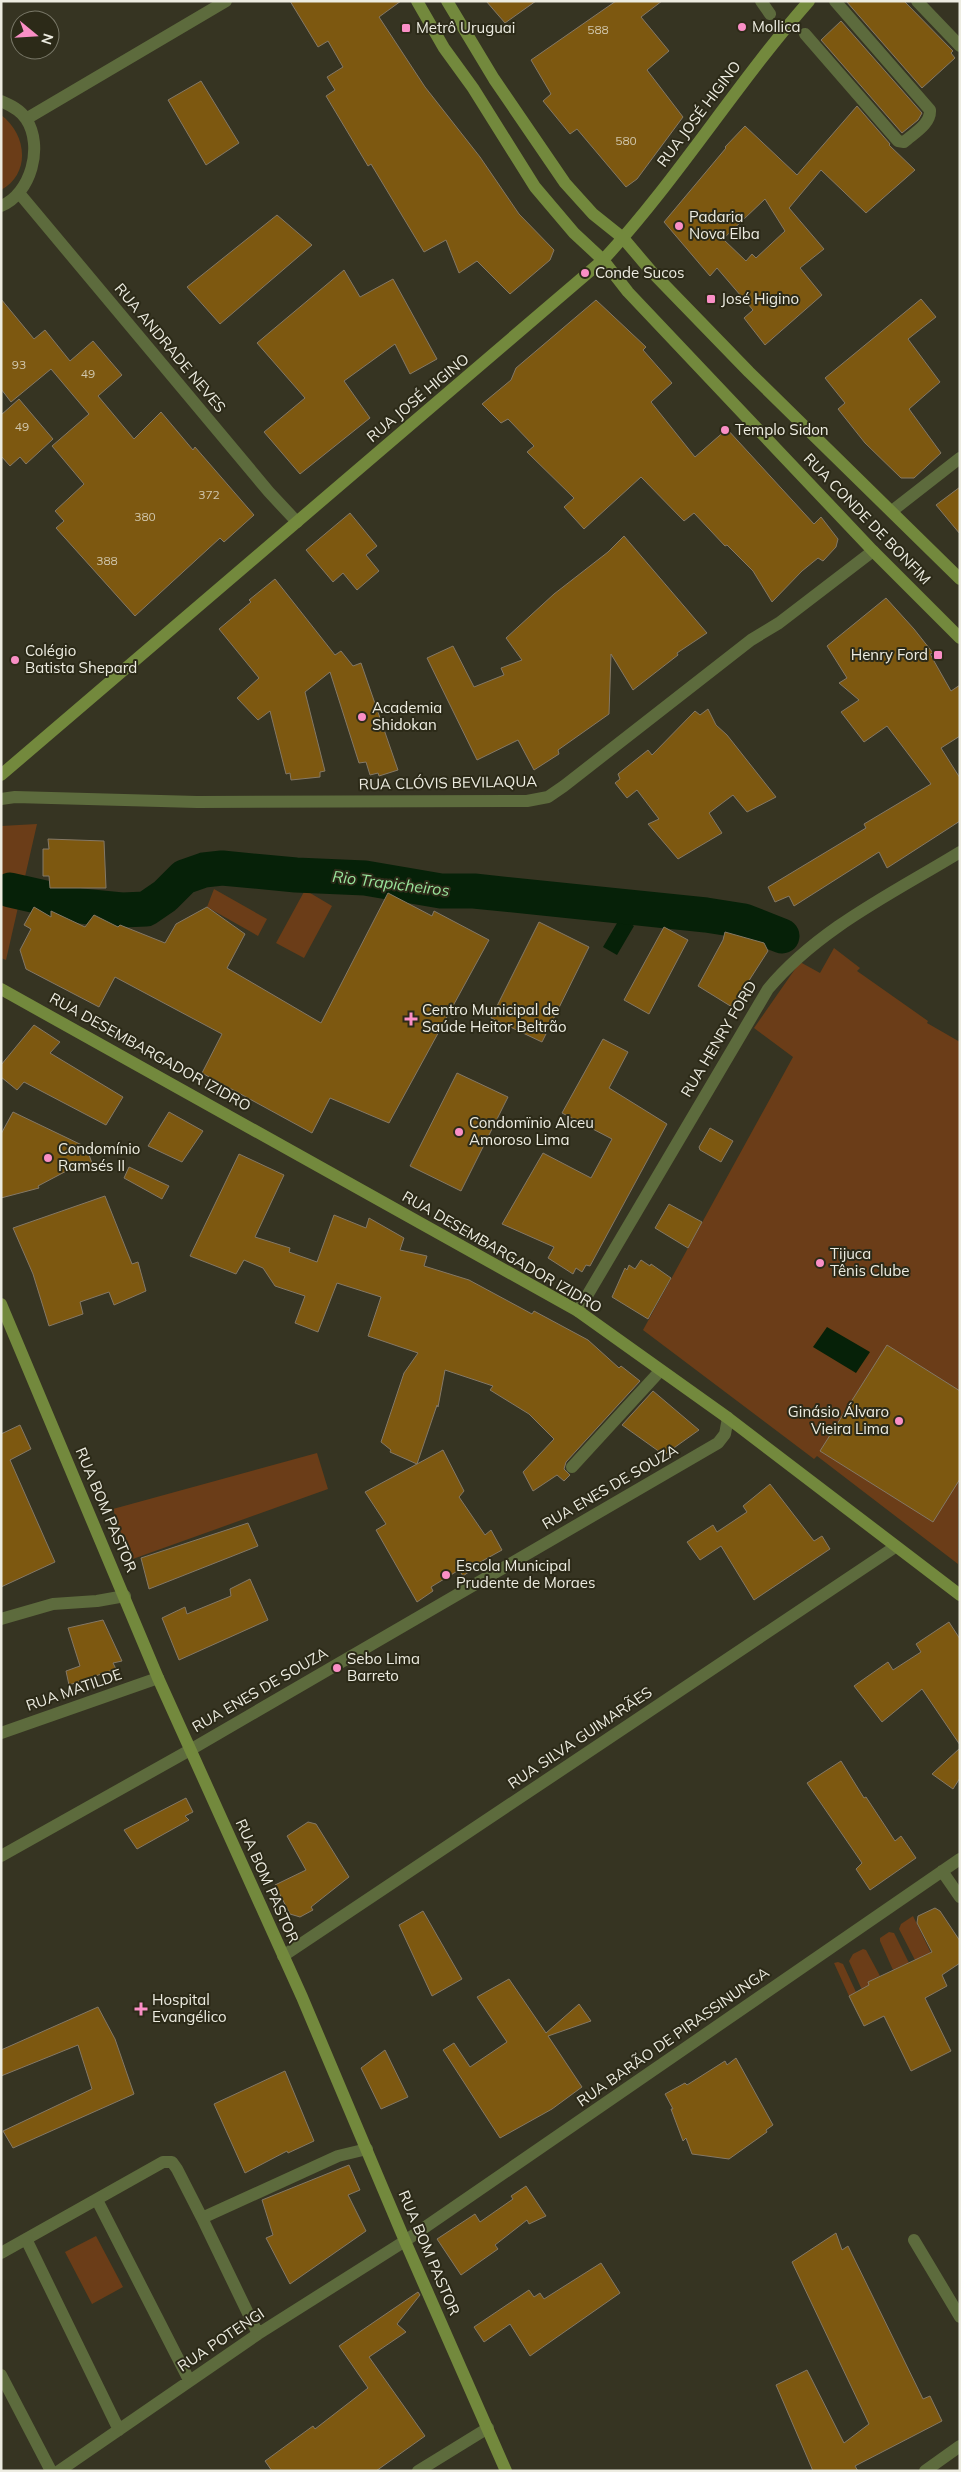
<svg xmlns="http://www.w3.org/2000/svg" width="961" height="2472" font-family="Mulish,sans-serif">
  <rect width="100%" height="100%" fill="#363422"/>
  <path fill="#6b3d18" d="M 1,115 C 26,133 32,173 1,190 Z
    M 37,824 L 6,960 L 1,958 L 1,826 Z
    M 214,889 L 267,919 L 258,936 L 207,907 Z
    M 305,890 L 332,906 L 304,958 L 276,943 Z
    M 834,948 L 860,968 L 857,971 L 928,1021 L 927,1023 L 960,1042 L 958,1564 L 817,1456 L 814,1459 L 643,1330 L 793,1057 L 754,1028 L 800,962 L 820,973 Z
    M 317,1453 L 328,1489 L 130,1560 L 113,1509 Z
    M 913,1916 L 947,1986 L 925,1998 L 906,1964 L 893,1970 L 880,1941 L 880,1938 L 889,1932 L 894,1933 L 911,1967 L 917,1964 L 899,1929 L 901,1924 Z
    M 863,1949 L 866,1950 L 880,1976 L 868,1982 L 870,1986 L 862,1990 L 849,1961 L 853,1954 Z
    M 838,1962 L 843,1964 L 856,1992 L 849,1996 L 834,1963 Z
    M 96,2236 L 123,2287 L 92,2304 L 65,2252 Z"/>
  <path fill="#062108" d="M 620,918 L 634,926 L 617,955 L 603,947 Z
    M 827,1327 L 870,1352 L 856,1373 L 813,1347 Z"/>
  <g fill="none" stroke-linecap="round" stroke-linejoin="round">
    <path stroke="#062108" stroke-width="35" d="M 10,890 L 81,906 L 122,910 L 146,909 L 165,896 L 184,877 L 204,870 L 222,868 L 296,875 L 365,878 L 441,891 L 474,891 L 706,915 L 744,921 L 782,936"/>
  </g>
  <path fill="#7d5810" stroke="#847866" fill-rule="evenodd" d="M 290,1 L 401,1 L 379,17 L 425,87 L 480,157 L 519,214 L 554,250 L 550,260 L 510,294 L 477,261 L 459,273 L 446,240 L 424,252 L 371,164 L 368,166 L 326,96 L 335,90 L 327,77 L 343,67 L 328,41 L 318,47 Z
    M 486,1 L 536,1 L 505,23 Z
    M 616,1 L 662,1 L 641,17 L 669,51 L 647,70 L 683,117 L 637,179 L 626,187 L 577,129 L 570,134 L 543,101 L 551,94 L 531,60 Z
    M 846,1 L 904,1 L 953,51 L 951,53 L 955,58 L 922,88 Z
    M 841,21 L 922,113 L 918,120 L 902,133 L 821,40 Z
    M 201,81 L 239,143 L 206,165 L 168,100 Z
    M 857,106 L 890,144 L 889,145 L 915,170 L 866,213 L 821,170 L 789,208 L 824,249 L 800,268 L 822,295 L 765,345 L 744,318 L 753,310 L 717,268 L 710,276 L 664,222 L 726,148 L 725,147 L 745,126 L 797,175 ZM 765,199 L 785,231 L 756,258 L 752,254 L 746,261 L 723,239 Z
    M 277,215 L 312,245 L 220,324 L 187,287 Z
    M 344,270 L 360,297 L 393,279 L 437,359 L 410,374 L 395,344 L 344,381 L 370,418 L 300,474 L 264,432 L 305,398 L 257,343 Z
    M 1,299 L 34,339 L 45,330 L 70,361 L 93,341 L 122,375 L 98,396 L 134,439 L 161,412 L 193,450 L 195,447 L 254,515 L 224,542 L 220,538 L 135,616 L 56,528 L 64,521 L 55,511 L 84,484 L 52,446 L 89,414 L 51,369 L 11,402 L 1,389 Z
    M 921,299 L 936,317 L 908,339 L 940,382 L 909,409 L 941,453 L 914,478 L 901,478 L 865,443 L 838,409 L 845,403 L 825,378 Z
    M 596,300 L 646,347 L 643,350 L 672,383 L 651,402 L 695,457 L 727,429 L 814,524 L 821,517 L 838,539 L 836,547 L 823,561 L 818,558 L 802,571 L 772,602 L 753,571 L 727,545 L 725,546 L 694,513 L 684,521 L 641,477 L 584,529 L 564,507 L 574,498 L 527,452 L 534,446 L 508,419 L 501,423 L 482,404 L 511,380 L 516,368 Z
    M 19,399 L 53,439 L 26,464 L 20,457 L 10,466 L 1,456 L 1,415 Z
    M 960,487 L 960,534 L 936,505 Z
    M 350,513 L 377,546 L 366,555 L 379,571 L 357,590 L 343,573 L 333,582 L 306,550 Z
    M 624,536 L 707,633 L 677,653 L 678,655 L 633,690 L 611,654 L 609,714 L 558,750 L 559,754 L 534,770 L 518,740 L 477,760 L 427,658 L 453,646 L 474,687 L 504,675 L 501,668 L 522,660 L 506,638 L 554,594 L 608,552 Z
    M 275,579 L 335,655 L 341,651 L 353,666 L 361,663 L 398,770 L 379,776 L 378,773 L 370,775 L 366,762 L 359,763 L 330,672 L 305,692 L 325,771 L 320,772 L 320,777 L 291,780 L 290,773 L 286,774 L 270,711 L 258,720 L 237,698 L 259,678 L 219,629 L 251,602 L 249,600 Z
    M 886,598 L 914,629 L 933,653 L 930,654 L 951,691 L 960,685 L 960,736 L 941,748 L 960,778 L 960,821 L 887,868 L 879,852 L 794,906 L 789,896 L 775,902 L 768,887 L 866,828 L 864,824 L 931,784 L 887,726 L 864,742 L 841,712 L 859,700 L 839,683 L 847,678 L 827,646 Z
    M 708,709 L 716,725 L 727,735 L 776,797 L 747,812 L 733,795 L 709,813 L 722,833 L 678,859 L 648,824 L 659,819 L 637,790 L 627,798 L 615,783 L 620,779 L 618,774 L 648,750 L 652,755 L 695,711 L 700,715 Z
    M 48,839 L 104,841 L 106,888 L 50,888 L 49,876 L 43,876 L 43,849 L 49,849 Z
    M 388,893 L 432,916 L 434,911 L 489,940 L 389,1123 L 330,1098 L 312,1133 L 202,1073 L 222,1034 L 115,977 L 99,1007 L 26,969 L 20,950 L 31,929 L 24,925 L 34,907 L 51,917 L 51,911 L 85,927 L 94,915 L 118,927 L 120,925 L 165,943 L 176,924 L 207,907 L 245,934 L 227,968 L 321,1023 Z
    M 539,922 L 589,947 L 542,1042 L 491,1018 Z
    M 664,927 L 688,940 L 649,1014 L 624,1000 Z
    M 725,932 L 764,943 L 768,951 L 732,1007 L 698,986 L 723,940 Z
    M 34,1025 L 60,1042 L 50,1053 L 123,1097 L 106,1125 L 24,1082 L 17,1090 L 1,1077 L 1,1065 Z
    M 603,1039 L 628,1052 L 609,1088 L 667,1124 L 590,1266 L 586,1265 L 582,1272 L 576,1268 L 573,1274 L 548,1258 L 554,1247 L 502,1224 L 543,1153 L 591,1178 L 612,1139 L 562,1113 Z
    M 457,1073 L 508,1097 L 461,1191 L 410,1166 Z
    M 13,1112 L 86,1147 L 92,1163 L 78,1170 L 74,1167 L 38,1186 L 39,1188 L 1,1198 L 1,1134 Z
    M 169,1112 L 203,1131 L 182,1162 L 148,1146 Z
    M 710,1128 L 733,1141 L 721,1162 L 700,1150 L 699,1147 Z
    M 239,1154 L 284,1175 L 255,1237 L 290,1248 L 289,1252 L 317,1262 L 334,1215 L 366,1228 L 369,1218 L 404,1238 L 400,1250 L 427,1256 L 424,1266 L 469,1280 L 532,1314 L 534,1311 L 588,1340 L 619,1368 L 621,1366 L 640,1381 L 566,1462 L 564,1469 L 570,1475 L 564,1481 L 557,1475 L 533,1491 L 523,1472 L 554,1439 L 529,1414 L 490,1390 L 493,1386 L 445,1370 L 438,1407 L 437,1405 L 417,1464 L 390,1452 L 391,1450 L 381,1442 L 404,1373 L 418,1353 L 368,1336 L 381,1297 L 337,1283 L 318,1332 L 295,1323 L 305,1296 L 275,1286 L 263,1268 L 244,1260 L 236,1274 L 190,1256 Z
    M 129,1167 L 169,1186 L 162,1199 L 124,1178 Z
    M 105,1196 L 132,1264 L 138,1262 L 146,1291 L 114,1305 L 109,1292 L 80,1302 L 83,1314 L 49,1326 L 33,1274 L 13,1228 Z
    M 669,1204 L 702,1222 L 688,1248 L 655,1228 Z
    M 641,1260 L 650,1266 L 651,1264 L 671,1278 L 648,1319 L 612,1297 L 625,1268 L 627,1270 L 629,1265 L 635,1269 Z
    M 887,1345 L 960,1391 L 960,1479 L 933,1522 L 820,1451 Z
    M 653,1391 L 699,1430 L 664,1455 L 622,1425 Z
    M 20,1425 L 31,1449 L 10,1460 L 55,1562 L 1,1587 L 1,1434 Z
    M 443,1450 L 464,1491 L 459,1497 L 485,1535 L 491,1530 L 502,1550 L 475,1565 L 476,1567 L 463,1576 L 459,1570 L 431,1587 L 433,1591 L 417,1602 L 376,1530 L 386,1524 L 365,1492 Z
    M 770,1484 L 814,1541 L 822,1536 L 830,1549 L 754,1600 L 721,1546 L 700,1560 L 687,1542 L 713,1525 L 717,1532 L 747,1512 L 743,1506 Z
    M 248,1523 L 258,1546 L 149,1589 L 141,1558 Z
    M 250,1579 L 268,1620 L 179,1660 L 162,1618 L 185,1607 L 187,1614 L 231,1596 L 230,1589 Z
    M 103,1620 L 122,1661 L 113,1663 L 116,1669 L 69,1685 L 66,1671 L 80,1666 L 68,1628 Z
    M 949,1622 L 960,1639 L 960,1745 L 922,1689 L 882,1722 L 854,1686 L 888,1662 L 893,1670 L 921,1652 L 916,1644 Z
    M 960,1748 L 960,1778 L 953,1789 L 932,1774 Z
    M 841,1761 L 864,1798 L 866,1797 L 895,1841 L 901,1836 L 916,1858 L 870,1890 L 856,1869 L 862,1863 L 807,1783 Z
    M 186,1798 L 193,1812 L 185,1816 L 189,1820 L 137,1849 L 124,1830 Z
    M 308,1822 L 316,1824 L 349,1877 L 311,1907 L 313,1910 L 300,1917 L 290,1914 L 275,1885 L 306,1870 L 287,1836 Z
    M 935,1908 L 940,1911 L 960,1941 L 960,1963 L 942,1975 L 947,1986 L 925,1998 L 951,2051 L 911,2071 L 884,2016 L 864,2026 L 849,1996 L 869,1985 L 868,1982 L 932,1952 L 917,1923 L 918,1916 Z
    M 423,1911 L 462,1979 L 432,1996 L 399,1925 Z
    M 509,1979 L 546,2033 L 579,2004 L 591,2021 L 548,2036 L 582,2087 L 552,2109 L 500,2138 L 443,2050 L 454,2043 L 470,2067 L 507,2042 L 477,1997 Z
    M 98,2007 L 115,2039 L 134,2094 L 13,2148 L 3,2131 L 92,2089 L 78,2045 L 1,2076 L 1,2050 Z
    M 385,2050 L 408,2097 L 381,2109 L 361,2068 Z
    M 736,2058 L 773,2125 L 766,2130 L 767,2132 L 729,2159 L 692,2154 L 686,2138 L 683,2141 L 671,2109 L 673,2109 L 665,2094 L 685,2083 L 687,2085 L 725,2061 L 727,2065 Z
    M 285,2071 L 314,2141 L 288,2153 L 287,2151 L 245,2173 L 214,2104 Z
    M 349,2165 L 360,2190 L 348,2195 L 366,2231 L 290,2284 L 266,2238 L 273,2235 L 262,2200 Z
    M 526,2186 L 546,2216 L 529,2224 L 527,2220 L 495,2245 L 498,2249 L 461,2275 L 437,2239 L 475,2214 L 480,2222 L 513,2199 L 511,2196 Z
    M 836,2233 L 842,2250 L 848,2246 L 923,2399 L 930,2396 L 942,2421 L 855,2466 L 858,2471 L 813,2471 L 776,2385 L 807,2370 L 844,2443 L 869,2424 L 792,2262 Z
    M 601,2263 L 620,2293 L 530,2356 L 510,2324 L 484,2342 L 474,2327 L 529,2290 L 534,2297 L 540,2293 L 544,2299 Z
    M 418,2292 L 420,2295 L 397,2324 L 406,2332 L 369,2357 L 425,2436 L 376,2471 L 272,2471 L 265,2461 L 313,2426 L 315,2429 L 368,2388 L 339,2346 Z"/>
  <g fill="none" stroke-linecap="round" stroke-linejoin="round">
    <path stroke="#5d6b3d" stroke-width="12" d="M 761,1 L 770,14
      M 917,1 L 960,46
      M 805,34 L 898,141 L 904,142 C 914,133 931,124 930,110 L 835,1
      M 1,101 C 10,105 21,110 26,119 C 44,146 31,194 1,206
      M 26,119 L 226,1
      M 19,193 L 269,492 L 297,522
      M 892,511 L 960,458
      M 1,799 L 15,797 L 197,802 L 527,801 L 548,797 L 564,786 L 751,640 L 779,623 L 873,551
      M 578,1311 L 768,989 C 819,928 893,893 960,852
      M 572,1467 L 660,1371
      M 1,1619 L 53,1604 L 97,1601 L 125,1596
      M 1,1733 L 158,1678
      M 1,1856 L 190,1750 L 718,1443 L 725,1434 L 728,1418
      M 942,1871 L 960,1897
      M 283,1956 L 895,1547
      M 97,2200 L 189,2380
      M 202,2218 L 258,2334
      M 26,2239 L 119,2430
      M 914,2240 L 960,2317
      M 1,2253 L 163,2162 L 172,2162 L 177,2169 L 202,2218 L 338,2156 L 367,2149
      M 1,2375 L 51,2471
      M 59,2471 L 258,2334 L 405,2241 L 960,1859
      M 418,2471 L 488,2428
      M 925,2471 L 960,2446"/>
    <path stroke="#73893d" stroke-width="12" d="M 417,1 L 444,48 L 473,88 L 535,187 L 574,233 L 603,260 L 628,292 L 873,551 L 960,638
      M 447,1 L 494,79 L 565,183 L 593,214 L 623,238 L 651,271 L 749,372 L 960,579
      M 1,775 L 603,260 C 678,179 736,84 809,1
      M 1,989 L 578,1311 L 728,1418 L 960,1595
      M 1,1304 L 158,1678 L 302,1997 L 405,2241 L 506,2471"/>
  </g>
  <g fill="#fa8fc6" stroke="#2c2a18" stroke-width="2">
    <circle cx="742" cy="27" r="5"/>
    <rect x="401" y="23" width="10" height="10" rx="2.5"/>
    <circle cx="679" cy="226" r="5"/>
    <circle cx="585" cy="273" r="5"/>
    <rect x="706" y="294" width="10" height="10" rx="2.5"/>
    <circle cx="725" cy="430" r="5"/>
    <rect x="933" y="650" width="10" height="10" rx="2.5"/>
    <circle cx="15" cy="660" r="5"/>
    <circle cx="362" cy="717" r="5"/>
    <path d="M408.5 1011.5h5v5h5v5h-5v5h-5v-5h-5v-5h5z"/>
    <circle cx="459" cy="1132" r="5"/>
    <circle cx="48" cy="1158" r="5"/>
    <circle cx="820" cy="1263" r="5"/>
    <circle cx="899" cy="1421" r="5"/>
    <circle cx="446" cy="1575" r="5"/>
    <circle cx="337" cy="1668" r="5"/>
    <path d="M138.5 2001.5h5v5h5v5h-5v5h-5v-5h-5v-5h5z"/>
  </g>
  <g text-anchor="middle" stroke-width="4" stroke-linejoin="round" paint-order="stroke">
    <g font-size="12" fill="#d1c7ad">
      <text x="598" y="34">588</text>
      <text x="626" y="145">580</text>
      <text x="19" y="369">93</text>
      <text x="88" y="378">49</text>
      <text x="22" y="431">49</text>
      <text x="209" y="499">372</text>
      <text x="145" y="521">380</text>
      <text x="107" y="565">388</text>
    </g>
    <g font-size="15" fill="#edece1" stroke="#2c2a18" text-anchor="start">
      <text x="752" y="32">Mollica</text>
      <text x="416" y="33">Metrô Uruguai</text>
      <text x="689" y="222">Padaria<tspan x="689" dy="17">Nova Elba</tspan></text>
      <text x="595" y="278">Conde Sucos</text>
      <text x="721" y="304">José Higino</text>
      <text x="735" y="435">Templo Sidon</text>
      <text x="25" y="656">Colégio<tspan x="25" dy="17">Batista Shepard</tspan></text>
      <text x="928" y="660" text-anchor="end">Henry Ford</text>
      <text x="372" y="713">Academia<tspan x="372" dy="17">Shidokan</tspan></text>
      <text x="422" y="1015">Centro Municipal de<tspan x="422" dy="17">Saúde Heitor Beltrão</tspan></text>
      <text x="469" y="1128">Condomïnio Alceu<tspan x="469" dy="17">Amoroso Lima</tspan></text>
      <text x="58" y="1154">Condomínio<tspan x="58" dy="17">Ramsés II</tspan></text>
      <text x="830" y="1259">Tijuca<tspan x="830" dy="17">Tênis Clube</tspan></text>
      <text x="889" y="1417" text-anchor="end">Ginásio Álvaro<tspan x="889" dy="17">Vieira Lima</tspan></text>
      <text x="456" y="1571">Escola Municipal<tspan x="456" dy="17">Prudente de Moraes</tspan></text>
      <text x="347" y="1664">Sebo Lima<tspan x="347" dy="17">Barreto</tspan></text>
      <text x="152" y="2005">Hospital<tspan x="152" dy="17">Evangélico</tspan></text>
    </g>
    <g font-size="15" fill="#edece1" stroke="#2c2a18">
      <text transform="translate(699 114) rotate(-53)" y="5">RUA JOSÉ HIGINO</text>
      <text transform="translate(170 348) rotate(50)" y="5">RUA ANDRADE NEVES</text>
      <text transform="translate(418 398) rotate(-40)" y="5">RUA JOSÉ HIGINO</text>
      <text transform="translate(867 519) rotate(46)" y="5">RUA CONDE DE BONFIM</text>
      <text transform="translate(448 783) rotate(-1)" y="5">RUA CLÓVIS BEVILAQUA</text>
      <text transform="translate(719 1039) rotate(-59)" y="5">RUA HENRY FORD</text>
      <text transform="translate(150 1052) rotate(29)" y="5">RUA DESEMBARGADOR IZIDRO</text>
      <text transform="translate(502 1252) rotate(30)" y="5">RUA DESEMBARGADOR IZIDRO</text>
      <text transform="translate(610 1487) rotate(-30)" y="5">RUA ENES DE SOUZA</text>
      <text transform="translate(106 1510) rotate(67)" y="5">RUA BOM PASTOR</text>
      <text transform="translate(74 1690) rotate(-19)" y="5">RUA MATILDE</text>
      <text transform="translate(260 1690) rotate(-30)" y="5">RUA ENES DE SOUZA</text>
      <text transform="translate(580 1738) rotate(-34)" y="5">RUA SILVA GUIMARÃES</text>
      <text transform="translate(267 1881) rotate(66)" y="5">RUA BOM PASTOR</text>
      <text transform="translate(673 2037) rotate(-35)" y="5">RUA BARÃO DE PIRASSINUNGA</text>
      <text transform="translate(429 2253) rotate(67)" y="5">RUA BOM PASTOR</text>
      <text transform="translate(221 2340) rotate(-34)" y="5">RUA POTENGI</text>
    </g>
    <g font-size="16" font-style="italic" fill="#99e59c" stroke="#2c2a18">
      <text transform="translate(391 883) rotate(7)" y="6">Rio Trapicheiros</text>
    </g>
  </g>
  <rect width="961" height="2472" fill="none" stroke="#edece1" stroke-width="5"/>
  <g transform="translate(35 35) rotate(108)"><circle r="24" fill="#2c2a18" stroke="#797868"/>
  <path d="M0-4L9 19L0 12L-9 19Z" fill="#fa8fc6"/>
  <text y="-8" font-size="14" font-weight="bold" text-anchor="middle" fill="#edece1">N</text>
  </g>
</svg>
